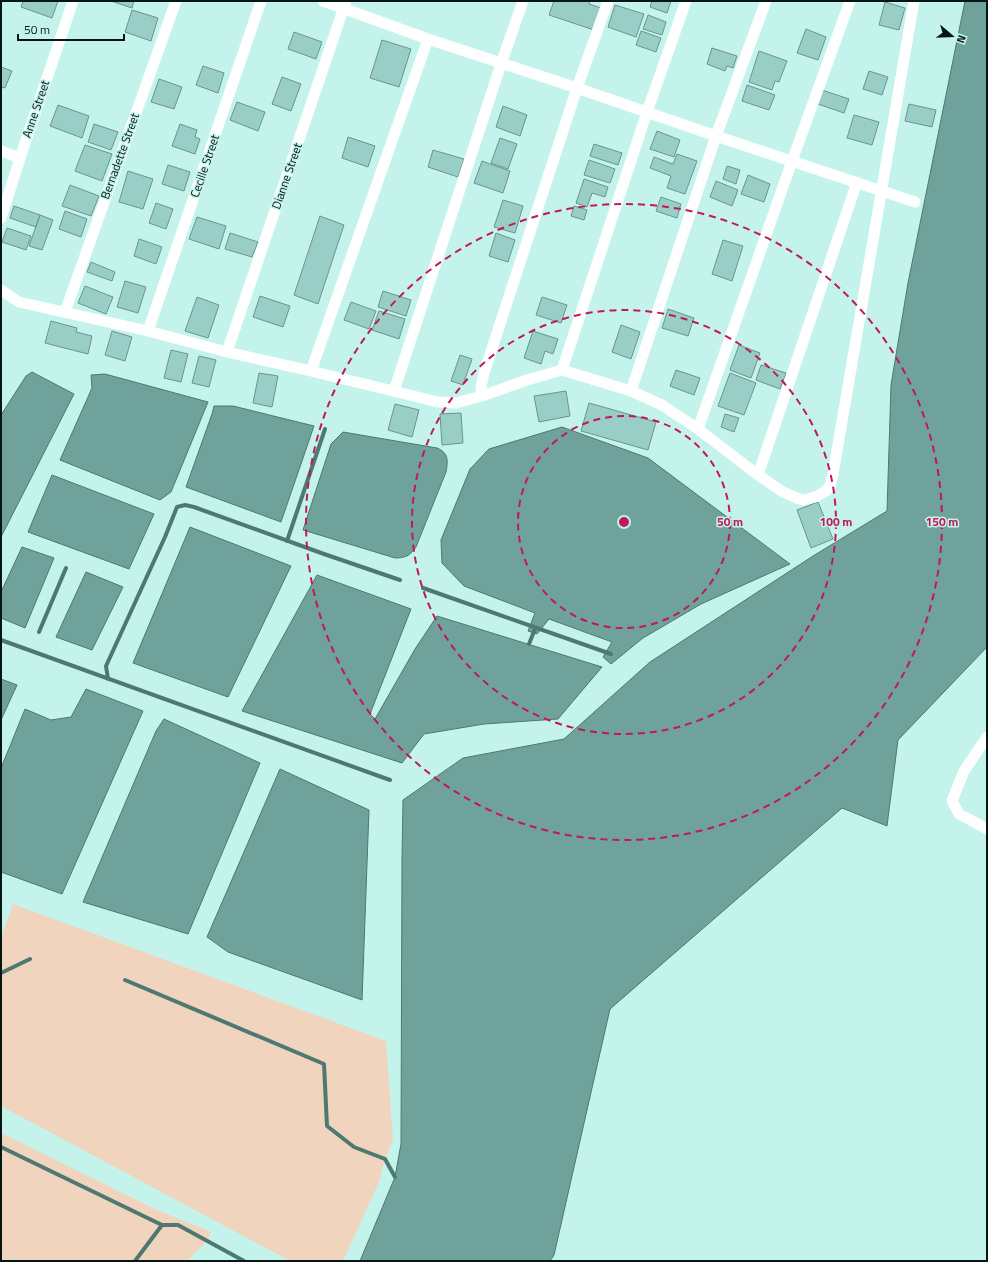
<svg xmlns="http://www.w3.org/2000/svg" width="988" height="1262" font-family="'Titillium Web',sans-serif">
  <rect width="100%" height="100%" fill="#c4f3ec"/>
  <path fill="#f1d4bd" d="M 13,904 L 386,1041 L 393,1140 L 385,1159 L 379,1182 L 343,1261 L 290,1261 L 1,1106 L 1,937 Z
    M 1,1133 L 157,1210 L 211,1232 L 207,1241 L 187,1261 L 1,1261 Z"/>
  <path fill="#6ea29b" stroke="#4e7872" d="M 965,1 L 987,1 L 987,647 L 898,740 L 887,826 L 842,808 L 610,1009 L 554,1255 L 550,1261 L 360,1261 L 395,1177 L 401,1144 L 402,858 L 403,800 L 463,758 L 564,739 L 650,662 L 813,556 L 887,511 L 891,385 L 908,283 Z
    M 32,372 L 74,394 L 1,537 L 1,415 L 26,376 Z
    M 105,374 L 208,402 L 171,492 L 160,500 L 60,460 L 92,388 L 91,375 Z
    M 214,406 L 233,406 L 314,426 L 281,522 L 186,487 L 212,414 Z
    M 562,427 L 648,458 L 790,564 L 701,604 L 643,638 L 611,664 L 603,657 L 612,642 L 549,619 L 537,634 L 528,631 L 535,613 L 464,586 L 442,563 L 441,540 L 470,469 L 489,449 Z
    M 343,432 L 437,448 C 449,453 448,461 446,472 L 416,547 C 410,556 405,558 395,558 L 303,530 L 331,444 Z
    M 52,475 L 154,514 L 129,569 L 28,532 Z
    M 190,527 L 291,566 L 228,697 L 133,663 Z
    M 22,547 L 54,558 L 25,628 L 1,618 L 1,592 Z
    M 86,572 L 123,587 L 92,650 L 56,637 Z
    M 317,575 L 411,609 L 370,714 L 375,719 L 415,649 L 437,616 L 602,667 L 558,719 L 484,724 L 424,734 L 402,763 L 242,711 Z
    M 1,679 L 17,685 L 1,720 Z
    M 86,689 L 143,711 L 62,894 L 1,872 L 1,768 L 25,709 L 51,720 L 71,717 Z
    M 164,719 L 260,763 L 188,934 L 83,902 L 156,731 Z
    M 280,769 L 369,810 L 362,1000 L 228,952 L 207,937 Z"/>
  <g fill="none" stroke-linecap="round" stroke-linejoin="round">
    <path stroke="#4e7872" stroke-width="4" d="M 287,541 L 325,429
      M 423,588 L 611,654
      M 39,632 L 66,568
      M 1,640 L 390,780
      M 529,644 L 535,629
      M 108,679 L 106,666 L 165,537 L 177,507 L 185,505 L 194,507 L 324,554 L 400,580
      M 1,973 L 30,959
      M 125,980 L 324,1064 L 327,1126 L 354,1147 L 385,1159 L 395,1177
      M 1,1147 L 162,1225
      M 135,1261 L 162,1225 L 178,1225 L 244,1261"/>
  </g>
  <path fill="#99cec7" stroke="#69958f" d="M 23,1 L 58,1 L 52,18 L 21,7 Z
    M 111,1 L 134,1 L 132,8 Z
    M 554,1 L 590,1 L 589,4 L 601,8 L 594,30 L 549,15 Z
    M 652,1 L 671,1 L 667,13 L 650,7 Z
    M 885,2 L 905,8 L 899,30 L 879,25 Z
    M 615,5 L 644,14 L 636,37 L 608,27 Z
    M 132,10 L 158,18 L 151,41 L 125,32 Z
    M 648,15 L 666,22 L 662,35 L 643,29 Z
    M 806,29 L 826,37 L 818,60 L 797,53 Z
    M 641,31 L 661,38 L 656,52 L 636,45 Z
    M 294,32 L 322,42 L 316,59 L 288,49 Z
    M 382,40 L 411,49 L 399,87 L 370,78 Z
    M 712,48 L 737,56 L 733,68 L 727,66 L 725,71 L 707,64 Z
    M 759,51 L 787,61 L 779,82 L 775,81 L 772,90 L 749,82 Z
    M 203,66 L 224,73 L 218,93 L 196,85 Z
    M 1,67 L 12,71 L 5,88 L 1,87 Z
    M 869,71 L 888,77 L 882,95 L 863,89 Z
    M 282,77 L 301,84 L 291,111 L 272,104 Z
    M 159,79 L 182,87 L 174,109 L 151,102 Z
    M 747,85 L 775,95 L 769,110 L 742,101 Z
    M 819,89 L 849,99 L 844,113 L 815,103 Z
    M 237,102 L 265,112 L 258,131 L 230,120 Z
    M 909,104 L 936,110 L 932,127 L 905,121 Z
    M 58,105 L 89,116 L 82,138 L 50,126 Z
    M 503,106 L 527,115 L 520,136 L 496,127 Z
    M 854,115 L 879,122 L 872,145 L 847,138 Z
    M 94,124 L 118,132 L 111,150 L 88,142 Z
    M 180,124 L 197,130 L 195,137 L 200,139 L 195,154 L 172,146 Z
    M 657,131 L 680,140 L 674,157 L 650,149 Z
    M 348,137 L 375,146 L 368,167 L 342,158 Z
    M 500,138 L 517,144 L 508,169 L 491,163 Z
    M 594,144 L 622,153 L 618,165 L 590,156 Z
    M 85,145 L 112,154 L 102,181 L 75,171 Z
    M 433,150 L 464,159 L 458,177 L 428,167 Z
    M 677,154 L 697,161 L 685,194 L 667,188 L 671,176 L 650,168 L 654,157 L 673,164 Z
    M 589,160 L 615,169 L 610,183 L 584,175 Z
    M 482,161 L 510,171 L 503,193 L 474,183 Z
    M 168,165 L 190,172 L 184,191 L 162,184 Z
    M 727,166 L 740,170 L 736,184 L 723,179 Z
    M 128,171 L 153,179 L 143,209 L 119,202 Z
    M 748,175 L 770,184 L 764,202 L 741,194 Z
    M 584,179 L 608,187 L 605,197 L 592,193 L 587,207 L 576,203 Z
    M 716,181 L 738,190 L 732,206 L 710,197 Z
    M 70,185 L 99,196 L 91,216 L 62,206 Z
    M 661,197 L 681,204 L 677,218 L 656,211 Z
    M 503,200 L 523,206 L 515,233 L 494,227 Z
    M 156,203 L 173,209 L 166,229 L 149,223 Z
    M 14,206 L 40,215 L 36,227 L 10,218 Z
    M 574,206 L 587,210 L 584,220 L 571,216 Z
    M 65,211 L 87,219 L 81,237 L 59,229 Z
    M 40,215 L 53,220 L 42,250 L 29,246 Z
    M 320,216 L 344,225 L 318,304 L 294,295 Z
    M 197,217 L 226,226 L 219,249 L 189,239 Z
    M 7,228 L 31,236 L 26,250 L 2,242 Z
    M 230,233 L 258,242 L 252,257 L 225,249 Z
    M 496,233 L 515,240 L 508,262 L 489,256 Z
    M 139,239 L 162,247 L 156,264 L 134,256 Z
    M 723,240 L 743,246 L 732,281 L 712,274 Z
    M 91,262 L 115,272 L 112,281 L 87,272 Z
    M 125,281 L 146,287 L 138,313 L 117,307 Z
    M 85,286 L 113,297 L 106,314 L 78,303 Z
    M 383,291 L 411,300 L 406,316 L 378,307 Z
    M 260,296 L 290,306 L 283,327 L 253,317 Z
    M 197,297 L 219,305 L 208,338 L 185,331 Z
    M 542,297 L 567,305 L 561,323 L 536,315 Z
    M 351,302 L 376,311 L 369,329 L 344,320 Z
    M 668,309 L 694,318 L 688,336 L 662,328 Z
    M 379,311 L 405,319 L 399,339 L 372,330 Z
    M 51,321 L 77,328 L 76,332 L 92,336 L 88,354 L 45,343 Z
    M 621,325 L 640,332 L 631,359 L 612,352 Z
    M 112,331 L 132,337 L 125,361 L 105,355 Z
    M 533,331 L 558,339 L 553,354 L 545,351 L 541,364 L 524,358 Z
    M 739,345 L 760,353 L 751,378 L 730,370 Z
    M 171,350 L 188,354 L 181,382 L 164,378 Z
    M 460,355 L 472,359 L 463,385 L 451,381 Z
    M 199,356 L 216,360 L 209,387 L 192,383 Z
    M 761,365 L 786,373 L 780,389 L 756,380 Z
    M 676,370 L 700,378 L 694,395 L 670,386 Z
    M 259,373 L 278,376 L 272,407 L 253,403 Z
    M 730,373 L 756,383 L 744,415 L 718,406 Z
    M 566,391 L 570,416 L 539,422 L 534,396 Z
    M 589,403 L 656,422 L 648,450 L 581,431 Z
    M 395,404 L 419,410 L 412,437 L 388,430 Z
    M 461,413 L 463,443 L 442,445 L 440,414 Z
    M 725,414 L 739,418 L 734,432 L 721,427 Z
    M 818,502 L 833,539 L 811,548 L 797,510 Z"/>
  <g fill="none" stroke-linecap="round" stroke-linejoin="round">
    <path stroke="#fff" stroke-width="11" d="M 323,1 L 428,39 L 577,88 L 716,136 L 915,202
      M 1,151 L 20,158
      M 1,218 L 20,158 L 73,1
      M 1,290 L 19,302 L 148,331 L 227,352 L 311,371 L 438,402 L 456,403 L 482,396 L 527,380 L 562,370 L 631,391 L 662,405 L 698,429 L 758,475 L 783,492 L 799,499 L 803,500 L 815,497 L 826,491 L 830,486 L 833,474 L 914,1
      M 65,312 L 176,1
      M 148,331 L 261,1
      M 227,352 L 346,1
      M 562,370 L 647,112 L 686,1
      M 311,371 L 428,39
      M 394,391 L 501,64 L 523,1
      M 631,391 L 716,136 L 766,1
      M 482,396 L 481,386 L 484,373 L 577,88 L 608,1
      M 698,429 L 792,161 L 850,1
      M 758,475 L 857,182
      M 987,737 L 964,771 L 952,801 L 959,814 L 987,829"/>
  </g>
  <g fill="none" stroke="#c2185b" stroke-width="2" stroke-dasharray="7 5">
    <circle cx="624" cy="522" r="106"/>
    <circle cx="624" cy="522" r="212"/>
    <circle cx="624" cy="522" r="318"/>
  </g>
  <g text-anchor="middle" stroke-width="3" stroke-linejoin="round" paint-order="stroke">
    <g font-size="12" fill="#051614" stroke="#c4f3ec">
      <text transform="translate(36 109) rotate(-71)" y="4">Anne Street</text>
      <text transform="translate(120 156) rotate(-70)" y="4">Bernadette Street</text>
      <text transform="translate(205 166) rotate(-71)" y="4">Cecille Street</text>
      <text transform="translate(287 176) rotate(-71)" y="4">Dianne Street</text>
    </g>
  </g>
  <circle cx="624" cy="522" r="6" fill="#c2185b" stroke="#c4f3ec" stroke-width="2"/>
  <g font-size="12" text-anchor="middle" font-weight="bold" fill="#c2185b" stroke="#c4f3ec" stroke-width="3" stroke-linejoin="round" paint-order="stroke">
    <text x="730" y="526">50 m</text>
    <text x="836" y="526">100 m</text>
    <text x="942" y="526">150 m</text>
  </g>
  <rect width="988" height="1262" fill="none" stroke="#051614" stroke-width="4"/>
  <g transform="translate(952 36) rotate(109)" stroke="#c4f3ec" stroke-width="3" paint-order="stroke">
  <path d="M0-3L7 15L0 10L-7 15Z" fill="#051614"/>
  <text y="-6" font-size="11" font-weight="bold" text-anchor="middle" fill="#051614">N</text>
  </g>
  <path d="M18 34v6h106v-6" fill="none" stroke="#051614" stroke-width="2"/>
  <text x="24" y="34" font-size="12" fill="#051614" stroke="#c4f3ec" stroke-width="3" paint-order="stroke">50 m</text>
</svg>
